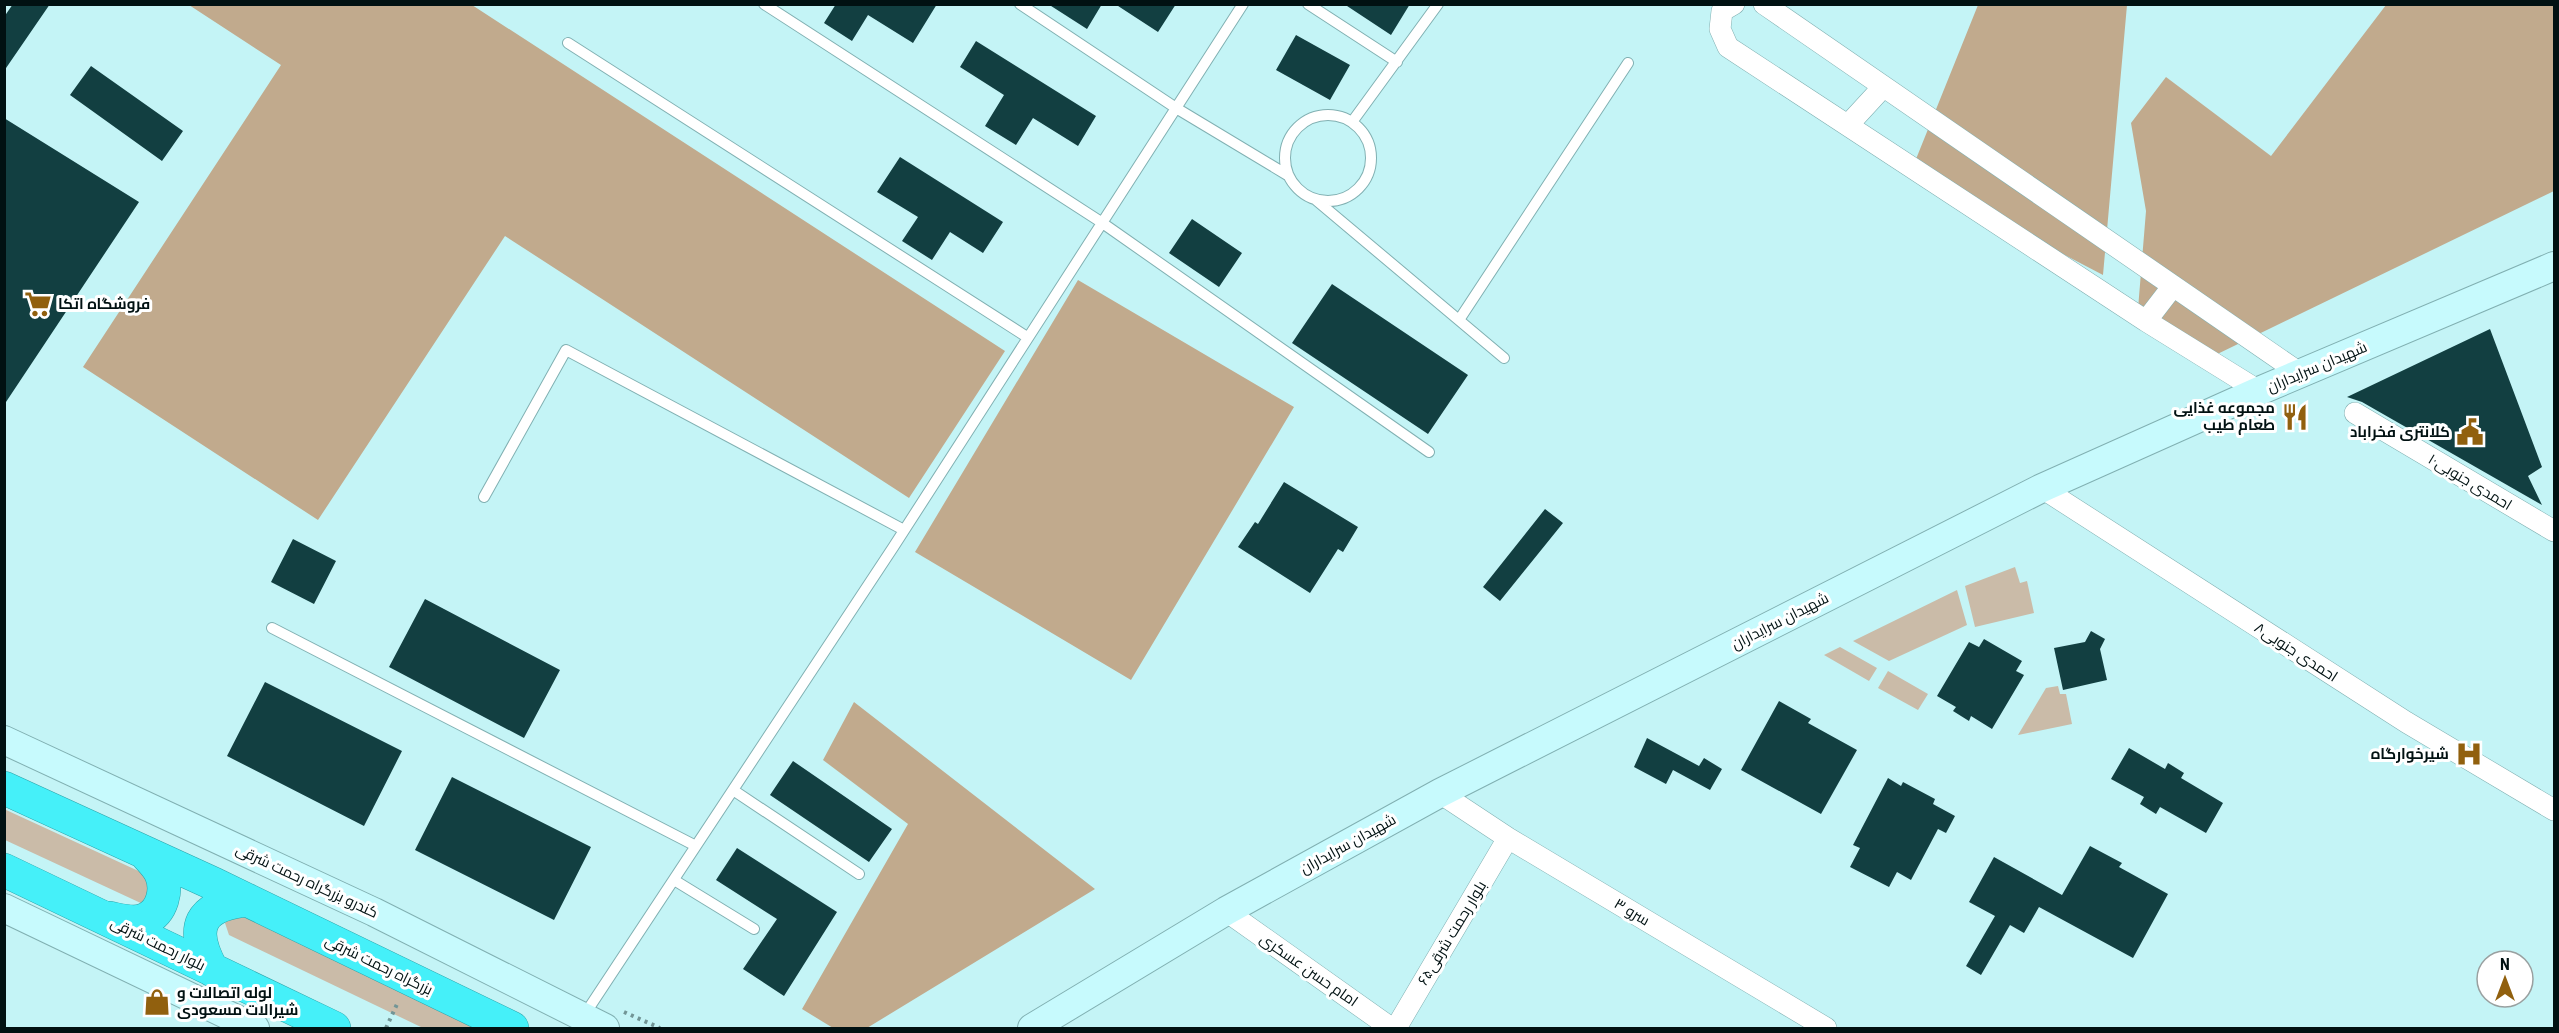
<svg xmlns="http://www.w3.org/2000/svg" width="2559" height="1033" font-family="'Roboto Condensed',Cairo,sans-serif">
  <rect width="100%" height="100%" fill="#c4f4f6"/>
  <path fill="#cabba8" d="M 2015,567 L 2020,583 L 2027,581 L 2034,613 L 1975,627 L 1965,586 Z
    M 1957,590 L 1967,625 L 1889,661 L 1853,641 Z
    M 1840,647 L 1877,668 L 1869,681 L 1824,655 Z
    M 1888,671 L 1928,694 L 1918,710 L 1878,688 Z
    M 2058,686 L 2060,694 L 2066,694 L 2072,724 L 2018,735 L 2046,688 Z
    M 4,809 L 145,874 L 155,884 L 145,905 L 5,840 Z
    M 233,916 L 251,919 L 481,1028 L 423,1028 L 229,935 L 225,923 Z"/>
  <path fill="#c1aa8d" d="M 189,5 L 472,5 L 1005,351 L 909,498 L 505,236 L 318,520 L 83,367 L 281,65 Z
    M 1978,5 L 2127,5 L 2103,275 L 1910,174 Z
    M 2386,5 L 2554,5 L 2554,191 L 2203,361 L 2138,309 L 2146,211 L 2131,123 L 2166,77 L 2271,156 Z
    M 1078,280 L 1294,407 L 1131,680 L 915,552 Z
    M 854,702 L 1095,889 L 867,1028 L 833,1028 L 802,1009 L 908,824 L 823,760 Z"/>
  <path fill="#123f41" d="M 13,4 L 50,4 L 4,71 L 4,17 Z
    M 836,4 L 937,4 L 913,43 L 868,15 L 852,41 L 824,23 Z
    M 1048,4 L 1102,4 L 1087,29 Z
    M 1115,4 L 1176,4 L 1158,32 Z
    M 1344,4 L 1410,4 L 1391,35 Z
    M 1296,35 L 1350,65 L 1330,100 L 1276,70 Z
    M 976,41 L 1096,116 L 1078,146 L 1033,118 L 1016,145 L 985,126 L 1004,95 L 960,67 Z
    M 91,66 L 183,131 L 162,161 L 70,95 Z
    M 4,118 L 139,202 L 4,405 Z
    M 900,157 L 1003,222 L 983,253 L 950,232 L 932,260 L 902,241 L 918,217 L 877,192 Z
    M 1192,219 L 1242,253 L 1219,287 L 1169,253 Z
    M 1332,284 L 1468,375 L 1428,434 L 1292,343 Z
    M 2490,329 L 2542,467 L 2528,476 L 2542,505 L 2362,402 L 2347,397 Z
    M 1284,482 L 1358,527 L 1343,552 L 1338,549 L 1310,593 L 1238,547 L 1255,522 L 1258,524 Z
    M 1545,509 L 1563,523 L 1500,601 L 1483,587 Z
    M 293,539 L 336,561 L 314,604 L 271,582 Z
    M 425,599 L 560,670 L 524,738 L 389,667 Z
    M 2091,631 L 2105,639 L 2100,649 L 2107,680 L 2063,690 L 2054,648 L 2085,642 Z
    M 1984,639 L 2022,661 L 2016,671 L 2024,675 L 1992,729 L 1971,716 L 1969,721 L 1953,711 L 1956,707 L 1937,696 L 1969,642 L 1979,647 Z
    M 265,682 L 402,751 L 364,826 L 227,756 Z
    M 1779,701 L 1811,719 L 1808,723 L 1857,750 L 1821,814 L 1741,770 Z
    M 1647,738 L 1699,766 L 1704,758 L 1722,769 L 1710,790 L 1673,770 L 1666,784 L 1634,767 Z
    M 2129,748 L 2165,769 L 2168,763 L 2184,773 L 2181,778 L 2223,803 L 2206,833 L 2160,807 L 2156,814 L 2140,804 L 2144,797 L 2111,779 Z
    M 793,761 L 892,829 L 869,862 L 770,795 Z
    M 452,777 L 591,847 L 554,920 L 415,850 Z
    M 1888,778 L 1901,786 L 1903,782 L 1935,799 L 1933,804 L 1955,816 L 1946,833 L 1938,829 L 1911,880 L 1897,872 L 1889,887 L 1850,867 L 1860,848 L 1853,845 Z
    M 2090,846 L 2122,863 L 2119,867 L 2168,894 L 2133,958 L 2039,907 L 2024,933 L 2010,925 L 1981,975 L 1966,966 L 1995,916 L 1969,902 L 1994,857 L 2062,895 Z
    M 737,848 L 837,912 L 784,996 L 743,969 L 777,919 L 716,880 Z"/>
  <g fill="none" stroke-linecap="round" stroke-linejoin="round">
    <defs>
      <path id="lane" d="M 764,4 L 1101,222 L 1429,452
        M 1020,4 L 1176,108 L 1289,176
        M 1308,4 L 1397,62
        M 568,43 L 1027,337
        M1285 158a43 43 0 1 1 86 0a43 43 0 1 1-86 0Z
        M 1352,122 L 1438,4
        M 1316,200 L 1504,358
        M 1459,320 L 1628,63
        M 484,497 L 566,350 L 904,530
        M 272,628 L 696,846
        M 733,790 L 859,874
        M 674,880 L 754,929
        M 583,1017 L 894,546 L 1243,4"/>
      <path id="street" d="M 1734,4 L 1722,11 L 1720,29 L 1728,47 L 2146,321 L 2259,391
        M 1764,4 L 2301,374
        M 1848,125 L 1883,87
        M 2146,321 L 2173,286
        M 2355,413 L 2554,531
        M 2042,488 L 2406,722 L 2554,810
        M 1440,793 L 1508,838 L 1826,1028
        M 1226,911 L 1391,1028
        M 1396,1028 L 1508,838"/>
      <path id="secondary" d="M 4,740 L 374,912 L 605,1028
        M 4,908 L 255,1028
        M 1032,1028 L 1226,911 L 1440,793 L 2042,488 L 2259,391 L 2554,266"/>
      <path id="highway" d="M 4,788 L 214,884 L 512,1028
        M 4,870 L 334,1028
        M 109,918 C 120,920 135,925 146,919 C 162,912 168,890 161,874 C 158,866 150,859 144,852
        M 212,970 C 189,927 199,906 247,900"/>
    </defs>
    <use href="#lane" stroke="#81b0b2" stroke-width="12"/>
    <use href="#street" stroke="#81b0b2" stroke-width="22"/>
    <use href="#secondary" stroke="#81b0b2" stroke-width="30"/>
    <use href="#highway" stroke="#2da2a8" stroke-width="34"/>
    <path stroke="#729596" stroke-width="4" stroke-dasharray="3 4.5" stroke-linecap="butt" d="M 624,1012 L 660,1028
      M 386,1028 L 398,1002"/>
    <use href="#lane" stroke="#fff" stroke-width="10"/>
    <use href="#street" stroke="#fff" stroke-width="21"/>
    <use href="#secondary" stroke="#c7fafd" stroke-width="28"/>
    <use href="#highway" stroke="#45f0f9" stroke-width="33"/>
  </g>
  <defs>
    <symbol id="supermarket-bare" viewBox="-9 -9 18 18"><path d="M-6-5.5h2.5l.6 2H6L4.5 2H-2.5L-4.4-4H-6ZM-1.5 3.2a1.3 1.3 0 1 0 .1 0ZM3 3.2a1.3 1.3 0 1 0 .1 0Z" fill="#91600e" stroke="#fff" stroke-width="2.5" paint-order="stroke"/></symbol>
    <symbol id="restaurant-bare" viewBox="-9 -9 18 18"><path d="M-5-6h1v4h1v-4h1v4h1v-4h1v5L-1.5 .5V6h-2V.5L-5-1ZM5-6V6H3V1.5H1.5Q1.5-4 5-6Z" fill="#91600e" stroke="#fff" stroke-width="2.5" paint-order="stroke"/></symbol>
    <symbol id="civic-bare" viewBox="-9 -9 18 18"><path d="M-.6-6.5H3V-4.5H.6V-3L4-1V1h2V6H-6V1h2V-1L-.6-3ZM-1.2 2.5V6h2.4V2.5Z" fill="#91600e" stroke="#fff" stroke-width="2.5" paint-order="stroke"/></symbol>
    <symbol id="hospital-bare" viewBox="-9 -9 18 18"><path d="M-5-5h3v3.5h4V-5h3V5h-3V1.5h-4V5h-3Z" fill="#91600e" stroke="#fff" stroke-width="2.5" paint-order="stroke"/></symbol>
    <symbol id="shop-bare" viewBox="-9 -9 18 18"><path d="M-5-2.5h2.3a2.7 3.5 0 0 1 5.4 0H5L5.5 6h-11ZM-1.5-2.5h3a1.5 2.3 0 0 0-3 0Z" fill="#91600e" stroke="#fff" stroke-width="2.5" paint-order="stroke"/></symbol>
  </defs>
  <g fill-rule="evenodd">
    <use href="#supermarket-bare" x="19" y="285" width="38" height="38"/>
    <use href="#restaurant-bare" x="2276" y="398" width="38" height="38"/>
    <use href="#civic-bare" x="2451" y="413" width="38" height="38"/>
    <use href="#hospital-bare" x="2450" y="735" width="38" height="38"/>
    <use href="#shop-bare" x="138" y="983" width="38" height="38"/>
  </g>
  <g text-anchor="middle" stroke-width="6" stroke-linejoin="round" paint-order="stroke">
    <g font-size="15" font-weight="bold" fill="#011112" stroke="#fff" text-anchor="end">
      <text x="58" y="309" text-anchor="start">فروشگاه اتکا</text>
      <text x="2275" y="413">مجموعه غذایی<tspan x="2275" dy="17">طعام طیب</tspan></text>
      <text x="2450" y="437">کلانتری فخراباد</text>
      <text x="2449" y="759">شیرخوارگاه</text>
      <text x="177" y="998" text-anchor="start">لوله اتصالات و<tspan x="177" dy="17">شیرالات مسعودی</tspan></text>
    </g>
    <g font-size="15" fill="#011112" stroke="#fff">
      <text transform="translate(2317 367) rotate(-23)" y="5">شهیدان سرایداران</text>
      <text transform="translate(2470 482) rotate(31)" y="5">احمدی جنوبی۱۰</text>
      <text transform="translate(1780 621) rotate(-27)" y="5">شهیدان سرایداران</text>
      <text transform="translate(2296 652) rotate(33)" y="5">احمدی جنوبی۸</text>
      <text transform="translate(1348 844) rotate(-29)" y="5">شهیدان سرایداران</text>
      <text transform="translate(307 881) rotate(25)" y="5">کندرو بزرگراه رحمت شرقی</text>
      <text transform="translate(1632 912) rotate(31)" y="5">سرو ۳</text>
      <text transform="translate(1452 933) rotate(-59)" y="5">بلوار رحمت شرقی۶۵</text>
      <text transform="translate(158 944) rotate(26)" y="5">بلوار رحمت شرقی</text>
      <text transform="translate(379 965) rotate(26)" y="5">بزرگراه رحمت شرقی</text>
      <text transform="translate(1309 970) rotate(35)" y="5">امام حسن عسکری</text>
    </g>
  </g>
  <rect width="2559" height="1033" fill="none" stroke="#011112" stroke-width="12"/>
  <g transform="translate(2505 979)"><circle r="28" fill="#ffffff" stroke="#99a0a0" stroke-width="1.5"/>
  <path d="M0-4.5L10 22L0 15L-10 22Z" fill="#91600e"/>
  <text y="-9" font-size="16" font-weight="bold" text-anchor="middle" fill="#011112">N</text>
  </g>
</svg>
